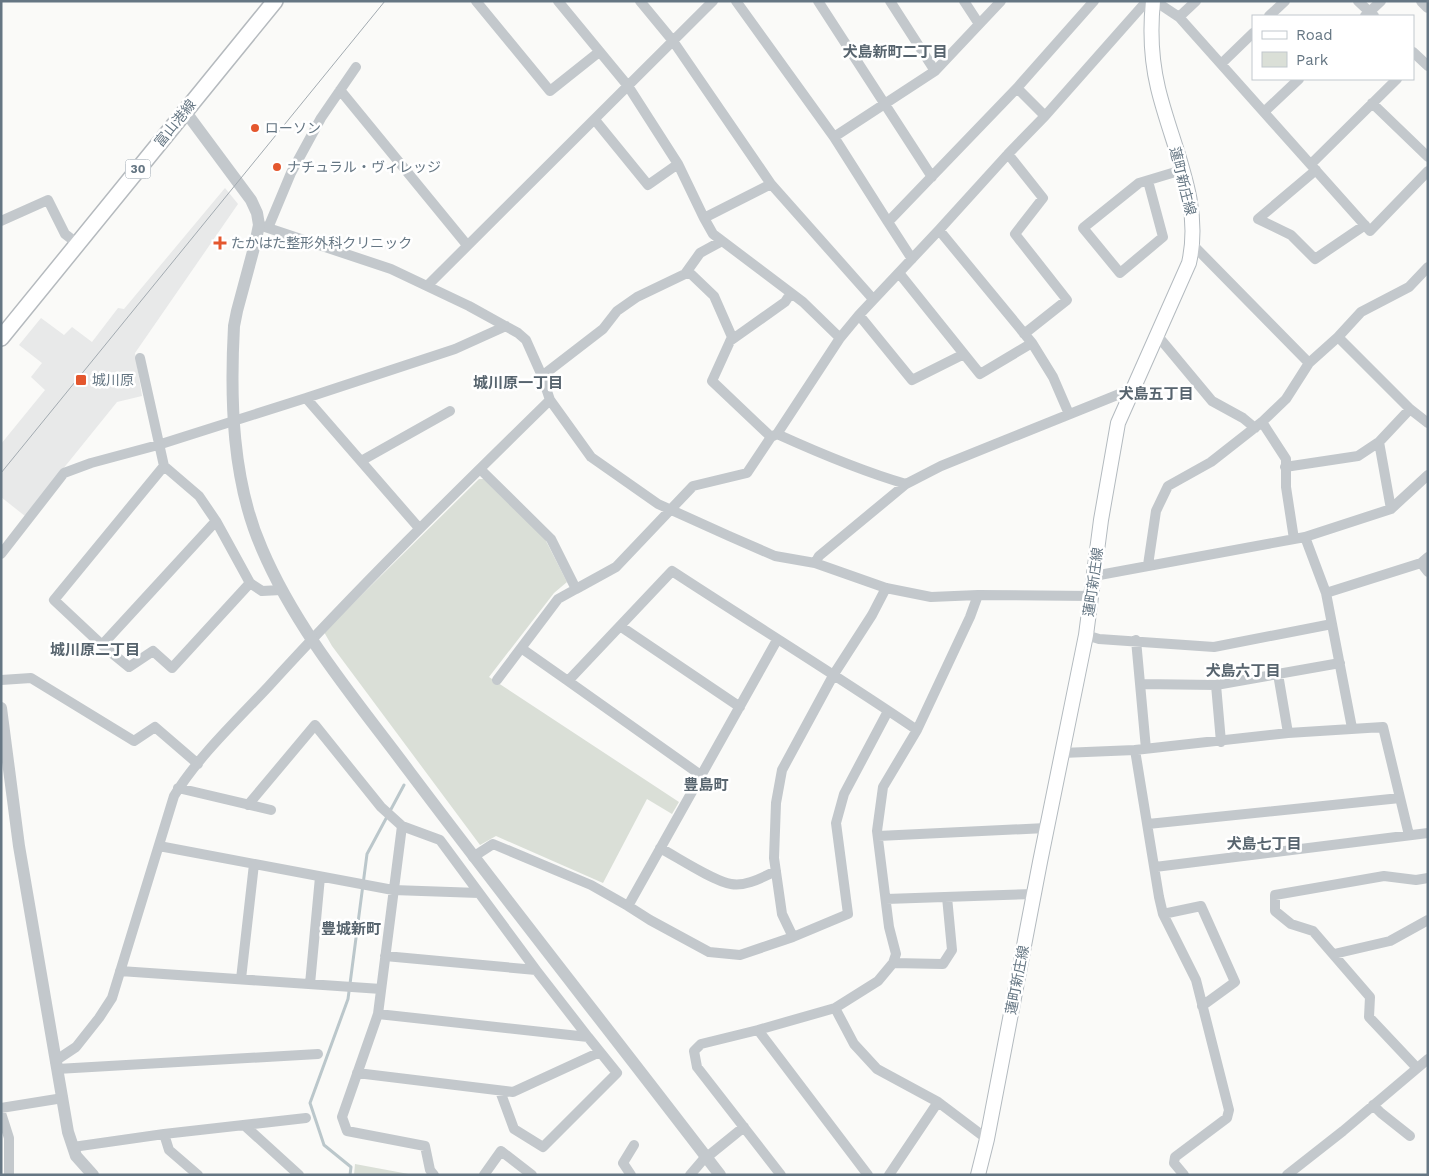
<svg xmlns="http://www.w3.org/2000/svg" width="1429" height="1176" font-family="'Work Sans','Noto Sans JP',sans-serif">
  <rect width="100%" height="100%" fill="#fafaf8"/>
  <path fill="#e8e9e9" d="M 225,188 L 238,204 L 135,353 L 142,396 L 117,402 L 25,516 L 1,497 L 1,444 L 45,390 L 31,377 L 42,363 L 19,345 L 41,318 L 64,335 L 72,327 L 92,342 L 118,308 L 124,309 Z"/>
  <path fill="#dadfd7" d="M 479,479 L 484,479 L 545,539 L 567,582 L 554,593 L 489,677 L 679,802 L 672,814 L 647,799 L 603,883 L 496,836 L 480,845 L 332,646 L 324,632 Z
    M 355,1164 L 414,1175 L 354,1175 Z"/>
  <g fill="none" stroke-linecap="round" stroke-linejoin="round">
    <path stroke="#bbc7cb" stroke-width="3" d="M 350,1175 L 351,1167 L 324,1145 L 310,1103 L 348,999 L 367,854 L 404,785"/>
    <defs>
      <path id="secondary" d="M 978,1175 L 987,1139 L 1040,862 L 1086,635 L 1101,520 L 1118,423 L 1189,263 C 1203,202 1172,147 1158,88 C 1151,59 1150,31 1153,1"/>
      <path id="primary" d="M 1,338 L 275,1"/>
    </defs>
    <use href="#secondary" stroke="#b3babf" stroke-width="16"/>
    <use href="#primary" stroke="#b5babe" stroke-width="18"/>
    <path stroke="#c3c8cc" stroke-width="10" d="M 476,1 L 550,91 L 599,52
      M 558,1 L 628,86 L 678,164 L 704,218 L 771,184
      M 640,1 L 673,41 L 771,184 L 873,299
      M 736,1 L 834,137 L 888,222 L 1017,88 L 1094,1
      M 818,1 L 932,177
      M 890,1 L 935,71
      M 964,1 L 979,24
      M 1155,1 L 1179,17 L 1370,231 L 1428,171
      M 1358,1 L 1374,16
      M 1269,16 L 1285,1
      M 1365,16 L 1381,1
      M 1179,17 L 1196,1
      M 1413,52 L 1428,66
      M 1221,64 L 1253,33
      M 1017,88 L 1045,116
      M 340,90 L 467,245
      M 1372,103 L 1428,157
      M 1264,112 L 1299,79
      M 595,120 L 648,185 L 678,164
      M 834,137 L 935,71 L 1001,1
      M 1008,154 L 1043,198 L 1015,234 L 1067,300 L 1024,334
      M 1311,164 L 1397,79
      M 1316,170 L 1258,219 L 1291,235 L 1315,259 L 1365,225
      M 1148,181 L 1163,237 L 1120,273 L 1083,228 L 1139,183 L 1182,170
      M 704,218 L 713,234 L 803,302 L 840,338
      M 1,221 L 48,200 L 65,234 L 78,244
      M 888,222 L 912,259
      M 259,225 L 391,269 L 469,306 L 518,333 L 526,340 L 542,376 L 550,400 L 591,457 L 658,504 L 729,536 L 775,556 L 815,563 L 886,588 L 931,597 L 978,595 L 1091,596
      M 268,228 L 291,173 L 321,118 L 356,67
      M 939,230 L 1032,343 L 1053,377 L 1069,414
      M 1193,245 L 1309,363 L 1338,337 L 1410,409 L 1428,423
      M 899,273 L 980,374 L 1032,343
      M 685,274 L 700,253 L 722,241
      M 427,286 L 713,1
      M 859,315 L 912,380 L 964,354
      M 1157,335 L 1212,401 L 1243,418 L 1255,428
      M 1338,337 L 1361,312 L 1409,287 L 1428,267
      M 730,341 L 785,302 L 791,293
      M 140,358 L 164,466 L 199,496 L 216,521 L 250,583 L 262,591 L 281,590
      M 542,376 L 603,329 L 617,311 L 637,297 L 685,274 L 691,274 L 714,296 L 732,337 L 712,381 L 771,437
      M 306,398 L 455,349 L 506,326
      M 1262,422 L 1286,459 L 1286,487 L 1294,539
      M 777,434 C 819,453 861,471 906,484
      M 1379,442 L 1391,509
      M 361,461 L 450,411
      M 164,466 L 54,600 L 102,645 L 129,667 L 153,651 L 172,668 L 250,583
      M 1285,467 L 1358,456 L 1379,442 L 1410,409
      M 480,469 L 551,539 L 576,589 L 616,567 L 693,486 L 747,473 L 771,437 L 777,434 L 840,338 L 859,315 L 939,230 L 1008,154 L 1045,116 L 1145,3 L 1150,1
      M 1305,537 L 1391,509 L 1428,475
      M 1,554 L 64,473 L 91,463 L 158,445 L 306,398 L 419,528
      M 815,563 L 819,556 L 906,484 L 941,466 L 1132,389
      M 1421,563 L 1428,572
      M 1148,565 L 1156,511 L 1168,486 L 1211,462 L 1262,422 L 1286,399 L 1309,363
      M 1094,576 L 1305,537 L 1326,593 L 1421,563 L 1428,557
      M 1326,593 L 1352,728
      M 620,626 L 740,707
      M 1086,635 L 1099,639 L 1214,647 L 1332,624
      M 777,640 L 628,906 L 650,920 L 709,952 L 740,955 L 793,937 L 782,914 L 774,858 L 776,803 L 782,770 L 834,674 L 872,615 L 886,588
      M 1136,640 L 1146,749
      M 102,645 L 216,521
      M 521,648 L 568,681
      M 1278,674 L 1288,733
      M 1,680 L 31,678 L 134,741 L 155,727 L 198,764
      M 497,680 L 558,599 L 576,589
      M 1140,684 L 1216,685 L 1340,663
      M 1216,685 L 1221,742
      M 1062,753 L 1135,750
      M 702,776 L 568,681 L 672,571 C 753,624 836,675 917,730
      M 178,788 L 271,810
      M 248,805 L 315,725 L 381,807 L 402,826
      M 1148,824 L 1400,798
      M 878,836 L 1046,828
      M 159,846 L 393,890 L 479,893
      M 660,848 C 677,857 713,881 731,884 C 746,887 763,877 776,871
      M 473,857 L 493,844 L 591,885 L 628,906
      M 1155,867 L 1428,833
      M 886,899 L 1034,894
      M 1163,914 L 1201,906 L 1235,982 L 1202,1006
      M 793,937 L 848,914 L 836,823 L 844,794 L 888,711
      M 1334,954 L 1390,941 L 1428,920
      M 385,956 L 536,970
      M 893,963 L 943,964 L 952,950 L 947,897
      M 120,971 L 381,989
      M 241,979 L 254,864
      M 310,984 L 320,877
      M 835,1008 L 854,1044 L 877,1069 L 938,1102 L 987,1139
      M 378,1014 L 588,1037 L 536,970 L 440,840 L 402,826 L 378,1014 L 342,1117 L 347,1131 L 425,1146 L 430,1170 L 434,1175
      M 758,1030 L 835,1008 L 878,981 L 893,963 L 896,954 L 889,927 L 877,831 L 883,787 L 917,730 L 970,617 L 978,595
      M 55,1061 L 76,1047 L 99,1018 L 112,998 L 174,796 C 197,758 237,720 268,687 C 358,588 454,494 550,400
      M 1417,1068 L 1369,1017 L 1370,997 L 1313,931 L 1291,924 L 1275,911 L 1275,895 L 1384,876 L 1416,880 L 1428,878
      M 57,1069 L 318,1054
      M 357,1073 L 513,1092 L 600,1052
      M 500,1091 L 514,1129 L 543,1147 L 617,1073 L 588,1037
      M 1373,1105 L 1381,1113 L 1410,1136
      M 1,1108 L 63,1098
      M 1,1113 L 9,1138 L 9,1175
      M 244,1125 L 299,1175
      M 164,1134 L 169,1150 L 198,1175
      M 73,1147 L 164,1134 L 306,1118
      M 484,1175 L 501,1151 L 532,1175
      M 631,1175 L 623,1163 L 634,1145
      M 690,1175 L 702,1161 L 744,1127
      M 781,1175 L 697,1067 L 694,1051 L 701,1044 L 758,1030 L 868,1175
      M 889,1175 L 938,1102
      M 1184,1175 L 1174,1163 L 1175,1157 L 1227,1118 L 1229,1110 L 1196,980 L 1163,914 L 1159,897 L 1135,750 L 1288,733 L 1383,727 L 1409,835
      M 1287,1175 L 1343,1131 L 1428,1059"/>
    <path stroke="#c3c8cc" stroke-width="12" d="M 1422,1 L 1428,7
      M 185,111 L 251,200 L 257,213 L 259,225 L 255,244 L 237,311 L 234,326 C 230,399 232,481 262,549 C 297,631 356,700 409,771 C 511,907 617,1040 720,1175
      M 1,708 L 19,846 L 68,1132 L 76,1156 L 93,1175"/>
    <use href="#secondary" stroke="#fff" stroke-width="14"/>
    <use href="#primary" stroke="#fff" stroke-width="15"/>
    <path stroke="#a2aab0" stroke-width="1" d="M 1,473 L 385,1"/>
  </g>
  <g fill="#e4572e" stroke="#fff" stroke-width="2">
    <circle cx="255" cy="128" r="5"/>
    <circle cx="277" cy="167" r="5"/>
    <path d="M217.5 235.5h5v5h5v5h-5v5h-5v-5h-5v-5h5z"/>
    <rect x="75" y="374" width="12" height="12" rx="2.5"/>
  </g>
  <g text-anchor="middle" stroke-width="5" stroke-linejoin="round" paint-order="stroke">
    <rect fill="#fff" stroke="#939fa8" stroke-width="1" x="125.5" y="159.5" width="25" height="19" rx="4"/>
    <g font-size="12" font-weight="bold" fill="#657683">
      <text x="138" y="173">30</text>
    </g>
    <g font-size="14" fill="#657683" stroke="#fff">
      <text transform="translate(175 123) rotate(-51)" y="5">富山港線</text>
      <text transform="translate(1183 181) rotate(76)" y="5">蓮町新庄線</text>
      <text transform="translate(1093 582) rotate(-82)" y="5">蓮町新庄線</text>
      <text transform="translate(1017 980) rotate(-79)" y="5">蓮町新庄線</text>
    </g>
    <g font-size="14" fill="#657683" stroke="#fff" text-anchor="start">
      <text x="265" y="133">ローソン</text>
      <text x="287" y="172">ナチュラル・ヴィレッジ</text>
      <text x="231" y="248">たかはた整形外科クリニック</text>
      <text x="92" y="385">城川原</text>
    </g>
    <g font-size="15" font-weight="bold" fill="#57646e" stroke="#fff">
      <text x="895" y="57">犬島新町二丁目</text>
      <text x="518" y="388">城川原一丁目</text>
      <text x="1156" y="399">犬島五丁目</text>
      <text x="95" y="655">城川原二丁目</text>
      <text x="1243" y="676">犬島六丁目</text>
      <text x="706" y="790">豊島町</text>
      <text x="1264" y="849">犬島七丁目</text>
      <text x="351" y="934">豊城新町</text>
    </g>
  </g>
  <rect width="1429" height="1176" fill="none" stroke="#657683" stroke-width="5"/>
  <rect x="1252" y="15" width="162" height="65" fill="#ffffff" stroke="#c1c8cd"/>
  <rect x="1262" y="31" width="25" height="8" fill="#ffffff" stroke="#c1c8cd"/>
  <text x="1296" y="40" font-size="15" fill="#657683">Road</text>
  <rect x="1262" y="52" width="25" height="15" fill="#dadfd7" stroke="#c1c8cd"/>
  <text x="1296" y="65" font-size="15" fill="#657683">Park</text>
</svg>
